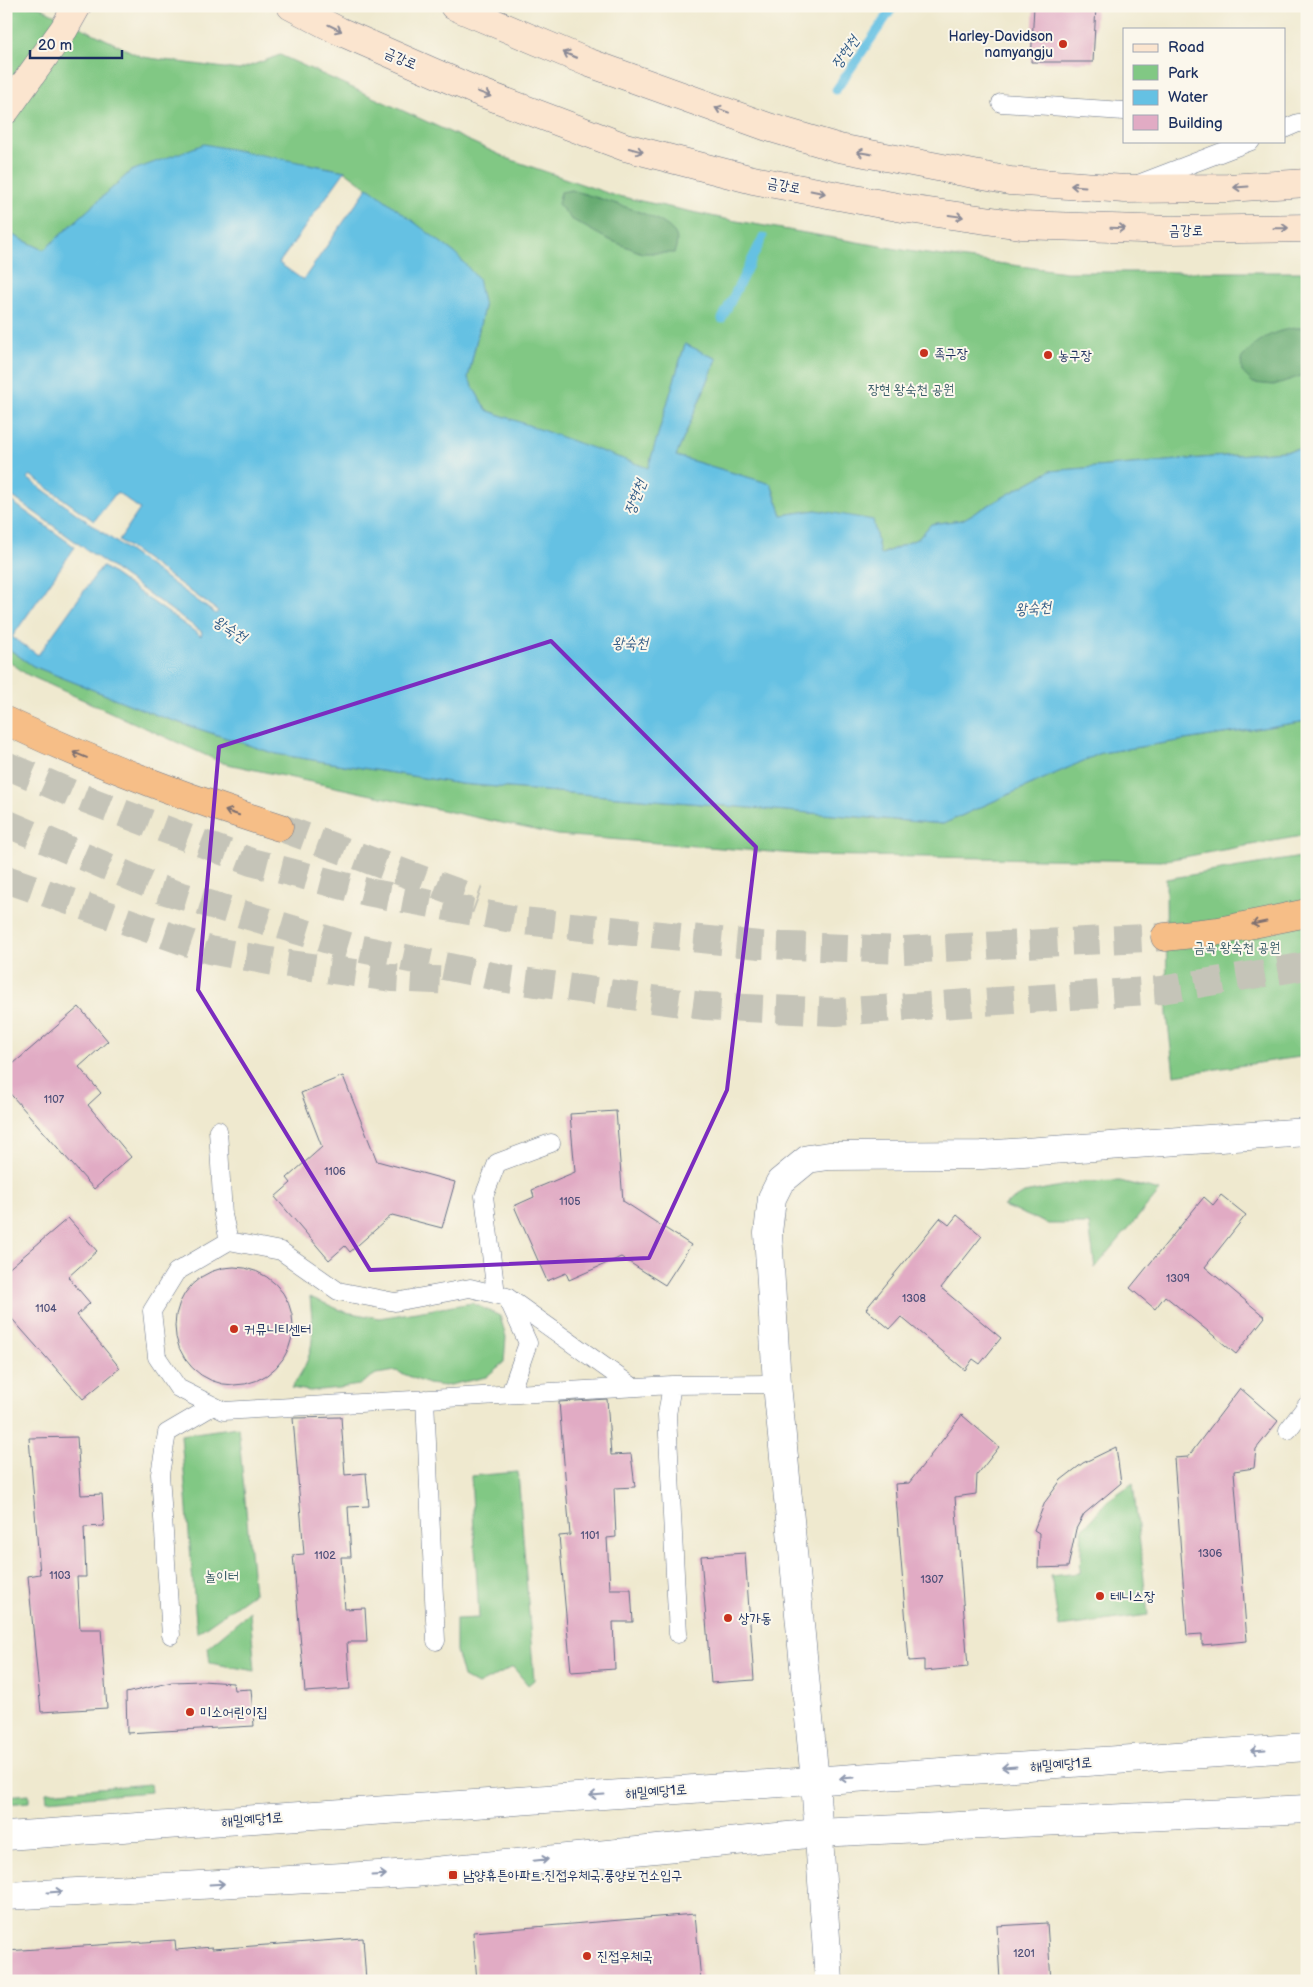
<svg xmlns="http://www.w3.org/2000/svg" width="1313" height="1987" font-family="'Balsamiq Sans','Poor Story',sans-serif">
  <rect width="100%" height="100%" fill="#fbf7ec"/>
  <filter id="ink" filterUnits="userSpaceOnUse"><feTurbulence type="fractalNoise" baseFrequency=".02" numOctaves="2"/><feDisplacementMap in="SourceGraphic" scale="10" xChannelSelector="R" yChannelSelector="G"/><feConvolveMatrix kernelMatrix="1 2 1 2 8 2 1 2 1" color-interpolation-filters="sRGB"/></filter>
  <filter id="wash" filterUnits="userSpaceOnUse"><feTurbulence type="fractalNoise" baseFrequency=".0096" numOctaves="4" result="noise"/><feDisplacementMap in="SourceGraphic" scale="20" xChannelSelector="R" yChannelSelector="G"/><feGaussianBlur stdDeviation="1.12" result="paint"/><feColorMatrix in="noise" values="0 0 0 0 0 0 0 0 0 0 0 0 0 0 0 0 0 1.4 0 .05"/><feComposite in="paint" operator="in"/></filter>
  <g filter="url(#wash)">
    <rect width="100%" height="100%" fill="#efe9cf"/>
    <path fill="#81c884" stroke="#4e7c71" d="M 6,6 L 37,6 L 142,57 L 239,70 L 280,55 L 509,159 L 613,195 L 725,219 L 920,253 L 1066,272 L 1307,272 L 1307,449 L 1050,471 L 962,520 L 931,524 L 919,538 L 879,555 L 816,510 L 782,515 L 771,484 L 676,456 L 717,359 L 685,344 L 648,469 L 486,410 L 468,378 L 484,307 L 456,254 L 345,171 L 304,163 L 131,171 L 44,250 L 6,232 Z
      M 6,647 L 33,666 L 159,716 L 276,754 L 461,784 L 943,824 L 1101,753 L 1307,721 L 1307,835 L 1161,861 L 808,855 L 558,835 L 223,763 L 26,674 L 6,659 Z
      M 1307,856 L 1307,1056 L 1174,1075 L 1167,1014 L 1166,879 Z
      M 1120,1181 L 1160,1191 L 1095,1268 L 1089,1224 L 1048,1224 L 1003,1206 L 1024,1193 L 1082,1182 Z
      M 310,1297 L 345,1312 L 379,1318 L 472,1303 L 500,1316 L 506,1337 L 504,1362 L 486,1377 L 445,1386 L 428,1384 L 396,1371 L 376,1374 L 359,1385 L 339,1388 L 310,1391 L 291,1388 C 316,1354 314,1338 310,1297 Z
      M 238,1427 L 254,1593 L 197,1633 L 181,1435 Z
      M 518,1472 L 534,1680 L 528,1685 L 513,1667 L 478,1685 L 463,1677 L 456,1651 L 456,1619 L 479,1618 L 471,1476 Z
      M 1133,1483 L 1148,1615 L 1059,1627 L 1051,1576 L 1080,1573 L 1082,1530 L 1107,1501 Z
      M 250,1612 L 255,1671 L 210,1663 L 208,1647 Z
      M 150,1784 L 151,1792 L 47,1800 L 46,1792 Z
      M 29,1794 L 29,1802 L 6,1804 L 6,1796 Z"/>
    <path fill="#68ac72" stroke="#426e68" d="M 572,190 C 596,198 659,214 673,231 C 679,237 677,245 674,253 L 642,253 L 607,239 L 571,219 L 558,204 L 561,192 Z
      M 1307,327 L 1307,374 L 1274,385 L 1253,383 L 1242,372 L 1241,359 C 1261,336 1276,329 1307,327 Z"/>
    <path fill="#65c1e3" stroke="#4078a0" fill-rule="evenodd" d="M 204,144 L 345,171 L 279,263 L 303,280 L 368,187 L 456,254 L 478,279 L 484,307 L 468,378 L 486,410 L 648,468 L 685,344 L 717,359 L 676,456 L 771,484 L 782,515 L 816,510 L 873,520 L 880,555 L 919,538 L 931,524 L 962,520 L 1050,471 L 1307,449 L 1307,721 L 1101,753 L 943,824 L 461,784 L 276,754 L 159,716 L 33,666 L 6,647 L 6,232 L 44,250 L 131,171 ZM 30,475 L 94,521 L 117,492 L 140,509 L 119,540 L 218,611 L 216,614 L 27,478 ZM 13,497 L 202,632 L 201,636 L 102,566 L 38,655 L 12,637 L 75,547 L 11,501 Z"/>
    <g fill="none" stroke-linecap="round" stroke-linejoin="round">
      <path stroke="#65c1e3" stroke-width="9" d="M 836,90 L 894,6
        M 722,319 L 763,237"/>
    </g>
    <g id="blocks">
      <path fill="#e1abc4" d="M 1034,6 L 1096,6 L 1093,62 L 1031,62 Z
        M 79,1007 L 108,1041 L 79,1067 L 101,1093 L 88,1105 L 131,1157 L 94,1189 L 6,1089 L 6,1070 Z
        M 343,1076 L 377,1161 L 455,1182 L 442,1228 L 392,1215 L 350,1252 L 345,1246 L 329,1260 L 275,1197 L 291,1183 L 287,1178 L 322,1147 L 301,1093 Z
        M 616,1111 L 623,1201 L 691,1245 L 665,1285 L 621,1257 L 569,1280 L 566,1273 L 547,1281 L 514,1206 L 534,1197 L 532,1190 L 575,1172 L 570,1114 Z
        M 1221,1195 L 1246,1215 L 1205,1267 L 1265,1317 L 1236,1354 L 1165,1296 L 1155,1309 L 1130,1288 L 1204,1197 L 1213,1205 Z
        M 957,1215 L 982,1236 L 941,1288 L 1001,1338 L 980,1364 L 973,1359 L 965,1370 L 901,1317 L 890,1329 L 866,1309 L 940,1218 L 949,1225 Z
        M 68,1218 L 97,1251 L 68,1277 L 90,1303 L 77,1315 L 120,1368 L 83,1399 L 6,1312 L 6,1271 Z
        M175 1326a59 59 0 1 1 118 0a59 59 0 1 1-118 0Z
        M 1240,1388 L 1278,1421 L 1256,1449 L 1254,1468 L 1234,1471 L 1247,1641 L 1202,1645 L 1202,1634 L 1187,1635 L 1174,1458 L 1188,1457 Z
        M 607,1399 L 611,1455 L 631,1454 L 635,1487 L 614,1488 L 616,1537 L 607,1538 L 610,1589 L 631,1589 L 633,1622 L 613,1622 L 615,1669 L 571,1672 L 559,1536 L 570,1535 L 559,1402 Z
        M 962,1415 L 999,1447 L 977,1475 L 976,1494 L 955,1497 L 968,1667 L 924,1671 L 924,1660 L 909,1661 L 895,1484 L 909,1483 Z
        M 341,1417 L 345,1475 L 366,1473 L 369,1506 L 348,1507 L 351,1557 L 341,1557 L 345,1609 L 365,1608 L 367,1642 L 347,1642 L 350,1689 L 305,1692 L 293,1555 L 304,1554 L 293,1418 Z
        M 77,1437 L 81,1495 L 102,1494 L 104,1526 L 84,1527 L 86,1577 L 77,1577 L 80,1629 L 101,1629 L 107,1708 L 41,1712 L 28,1576 L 40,1574 L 29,1438 Z
        M 1116,1447 L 1121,1483 L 1084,1514 L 1076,1529 L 1068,1567 L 1038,1568 L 1039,1533 L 1034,1530 L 1045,1502 L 1061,1480 L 1083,1463 Z
        M 745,1553 L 754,1680 L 711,1683 L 701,1556 Z
        M 202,1681 L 233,1683 L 234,1690 L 251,1689 L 254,1726 L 127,1733 L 126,1693 L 172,1682 Z
        M 695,1914 L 701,1981 L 477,1981 L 473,1932 Z
        M 1047,1923 L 1051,1981 L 1000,1981 L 997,1926 Z
        M 363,1938 L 366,1981 L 6,1981 L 6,1951 L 175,1940 L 176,1950 L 212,1947 L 212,1949 Z"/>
    </g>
  </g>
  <g filter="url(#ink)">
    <use href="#blocks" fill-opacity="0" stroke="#657086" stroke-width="1"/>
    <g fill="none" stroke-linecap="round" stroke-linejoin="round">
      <path stroke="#c5c4b8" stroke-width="28" stroke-dasharray="28 14" stroke-linecap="butt" d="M 6,765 L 80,797 L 251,862 L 367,892 L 523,921 L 760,945 L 902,950 L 1165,937
        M 6,823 L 159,889 L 352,947 L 507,979 L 703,1006 L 836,1012 L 1161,990 L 1307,966
        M 279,827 L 478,900
        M 6,879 L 209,950 L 275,962 L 392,978 L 453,981"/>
      <defs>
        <path id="service" d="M 1001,103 L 1124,111
          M 1284,129 L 1298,123 L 1307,123
          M 1141,183 L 1251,141
          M 218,1130 L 223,1215 L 229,1241
          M 496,1294 L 484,1196 L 497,1163 L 551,1143
          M 507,1297 L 633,1387
          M 672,1385 L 667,1415 L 678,1634
          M 510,1394 L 528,1343 L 507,1297 L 470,1288 L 395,1302 L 338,1291 L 281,1251 L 229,1241 L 176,1272 L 152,1311 L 157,1357 L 178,1388 L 224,1411 L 672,1385 L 777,1384
          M 425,1399 L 436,1641
          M 1288,1430 L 1307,1405
          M 171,1635 L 160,1474 L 167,1433 L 213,1406"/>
        <path id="minor" d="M 829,1981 L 815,1781 L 777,1384 L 768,1233 L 772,1198 L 780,1182 L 808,1159 L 829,1156 L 982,1155 L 1307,1132"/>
        <path id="tertiary" d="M 6,1836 L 1307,1747
          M 6,1896 L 414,1873 L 818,1833 L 1307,1809"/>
        <path id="secondary" d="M 291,6 L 339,31 L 474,90 L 625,147 L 753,180 L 908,209 L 1021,225 L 1171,230 L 1307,228
          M 454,6 L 587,62 L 768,127 L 839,148 L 1010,181 L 1125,189 L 1228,188 L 1307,183
          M 6,110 L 64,29 L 77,6"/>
        <path id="trunk" d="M 6,721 C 95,763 186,798 279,827
          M 1165,937 L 1219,931 L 1307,913"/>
      </defs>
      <use href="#service" stroke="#657086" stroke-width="19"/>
      <use href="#minor" stroke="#657086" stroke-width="29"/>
      <use href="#tertiary" stroke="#657086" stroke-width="29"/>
      <use href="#secondary" stroke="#657086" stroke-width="29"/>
      <use href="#trunk" stroke="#657086" stroke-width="29"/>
      <use href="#service" stroke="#fff" stroke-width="18"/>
      <use href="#minor" stroke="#fff" stroke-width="28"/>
      <use href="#tertiary" stroke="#fff" stroke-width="28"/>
      <use href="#secondary" stroke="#fbe5cf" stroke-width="28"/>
      <use href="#trunk" stroke="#f6be87" stroke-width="28"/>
    </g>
    <defs><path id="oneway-shaft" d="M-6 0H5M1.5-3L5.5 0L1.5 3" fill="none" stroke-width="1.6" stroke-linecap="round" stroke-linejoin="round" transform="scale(1.25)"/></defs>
    <g stroke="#8b8a96">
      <use href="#oneway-shaft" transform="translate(335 28) rotate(26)"/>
      <use href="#oneway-shaft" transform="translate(570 55) rotate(-157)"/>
      <use href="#oneway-shaft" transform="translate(484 94) rotate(20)"/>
      <use href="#oneway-shaft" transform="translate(722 110) rotate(-160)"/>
      <use href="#oneway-shaft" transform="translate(636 150) rotate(15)"/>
      <use href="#oneway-shaft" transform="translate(864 153) rotate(-170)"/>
      <use href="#oneway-shaft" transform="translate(1078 186) rotate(-176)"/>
      <use href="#oneway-shaft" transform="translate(1241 187) rotate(176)"/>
      <use href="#oneway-shaft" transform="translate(818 192) rotate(11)"/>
      <use href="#oneway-shaft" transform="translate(956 216) rotate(8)"/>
      <use href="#oneway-shaft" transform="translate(1118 228) rotate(2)"/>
      <use href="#oneway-shaft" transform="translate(1281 228) rotate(-1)"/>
    </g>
    <g stroke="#7e6f70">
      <use href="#oneway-shaft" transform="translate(80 755) rotate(-158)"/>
      <use href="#oneway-shaft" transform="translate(232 813) rotate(-162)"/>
      <use href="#oneway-shaft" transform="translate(1259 923) rotate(169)"/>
    </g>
    <g stroke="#8d97ae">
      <use href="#oneway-shaft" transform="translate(1258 1750) rotate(176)"/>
      <use href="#oneway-shaft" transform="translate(1009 1767) rotate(176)"/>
      <use href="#oneway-shaft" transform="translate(847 1778) rotate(176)"/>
      <use href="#oneway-shaft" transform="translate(597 1795) rotate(176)"/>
      <use href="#oneway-shaft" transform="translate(541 1860) rotate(-6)"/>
      <use href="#oneway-shaft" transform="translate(379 1875) rotate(-3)"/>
      <use href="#oneway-shaft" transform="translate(217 1884) rotate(-3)"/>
      <use href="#oneway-shaft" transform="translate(55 1892) rotate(-4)"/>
    </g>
  </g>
  <path fill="none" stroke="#7b2cbf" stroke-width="4" stroke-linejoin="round" d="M 551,641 L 756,847 L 727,1090 L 649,1258 L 370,1270 L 198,990 L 219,747 Z"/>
  <g fill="#c8321e" stroke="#fbf7ec" stroke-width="2">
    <circle cx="1063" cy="44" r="5"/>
    <circle cx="924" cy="353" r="5"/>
    <circle cx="1048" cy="355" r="5"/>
    <circle cx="234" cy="1329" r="5"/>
    <circle cx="1100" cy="1596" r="5"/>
    <circle cx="728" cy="1618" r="5"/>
    <circle cx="190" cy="1712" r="5"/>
    <rect x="448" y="1870" width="10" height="10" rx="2.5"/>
    <circle cx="587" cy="1956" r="5"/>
  </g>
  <g text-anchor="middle" stroke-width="4" stroke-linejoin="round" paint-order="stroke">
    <g font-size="11" fill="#4c4e78">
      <text x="54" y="1103">1107</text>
      <text x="335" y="1175">1106</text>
      <text x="570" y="1205">1105</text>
      <text x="1178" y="1282">1309</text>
      <text x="914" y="1302">1308</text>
      <text x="46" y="1312">1104</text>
      <text x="590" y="1539">1101</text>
      <text x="1210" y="1557">1306</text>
      <text x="325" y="1559">1102</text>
      <text x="60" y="1579">1103</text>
      <text x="932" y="1583">1307</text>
      <text x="1024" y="1957">1201</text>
    </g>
    <g font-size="14" fill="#1b2f5e" stroke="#fbf7ec" text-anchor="start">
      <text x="1053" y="41" text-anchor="end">Harley-Davidson<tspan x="1053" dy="16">namyangju</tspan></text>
      <text x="934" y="358">족구장</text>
      <text x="1058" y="360">농구장</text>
      <text x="244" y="1334">커뮤니티센터</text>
      <text x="1110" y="1601">테니스장</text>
      <text x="738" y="1623">상가동</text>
      <text x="200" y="1717">미소어린이집</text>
      <text x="463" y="1880">남양휴튼아파트.진접우체국.풍양보건소입구</text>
      <text x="597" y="1961">진접우체국</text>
    </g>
    <g font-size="14" fill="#1b2f5e" stroke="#fbf7ec">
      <text transform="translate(401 58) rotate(24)" y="5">금강로</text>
      <text transform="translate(784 185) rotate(11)" y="5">금강로</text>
      <text x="1186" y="235">금강로</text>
      <text transform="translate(1061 1764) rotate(-4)" y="5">해밀예당1로</text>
      <text transform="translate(656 1791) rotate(-4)" y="5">해밀예당1로</text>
      <text transform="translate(252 1819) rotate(-4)" y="5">해밀예당1로</text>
    </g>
    <g font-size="14" fill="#3a5d69" stroke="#fbf7ec">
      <text x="911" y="394">장현 왕숙천 공원</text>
      <text x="1237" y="952">금곡 왕숙천 공원</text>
      <text x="222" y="1581">놀이터</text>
    </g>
    <g font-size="15" font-style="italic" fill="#315b86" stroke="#fbf7ec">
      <text transform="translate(845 52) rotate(-55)" y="5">장현천</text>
      <text transform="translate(635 497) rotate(-69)" y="5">장현천</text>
      <text transform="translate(1033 608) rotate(-5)" y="5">왕숙천</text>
      <text transform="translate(230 629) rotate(31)" y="5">왕숙천</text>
      <text x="630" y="648">왕숙천</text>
    </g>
  </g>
  <rect width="1313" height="1987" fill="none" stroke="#fbf7ec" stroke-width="25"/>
  <rect x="1123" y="28" width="162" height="115" fill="#fbf7ec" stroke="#a1a7b3"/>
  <rect x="1133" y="44" width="25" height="8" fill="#fbe5cf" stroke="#a1a7b3"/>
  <text x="1168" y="52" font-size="15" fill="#1b2f5e">Road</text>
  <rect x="1133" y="65" width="25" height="15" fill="#81c884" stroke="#a1a7b3"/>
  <text x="1168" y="78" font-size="15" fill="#1b2f5e">Park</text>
  <rect x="1133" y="90" width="25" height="15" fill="#65c1e3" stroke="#a1a7b3"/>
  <text x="1168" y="102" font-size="15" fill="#1b2f5e">Water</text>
  <rect x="1133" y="115" width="25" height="15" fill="#e1abc4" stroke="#a1a7b3"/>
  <text x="1168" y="128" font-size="15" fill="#1b2f5e">Building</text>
  <path d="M30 50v8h92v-8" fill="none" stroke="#1b2f5e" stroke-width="2.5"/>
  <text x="38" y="50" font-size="15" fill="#1b2f5e" stroke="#fbf7ec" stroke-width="4" paint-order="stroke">20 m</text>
</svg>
